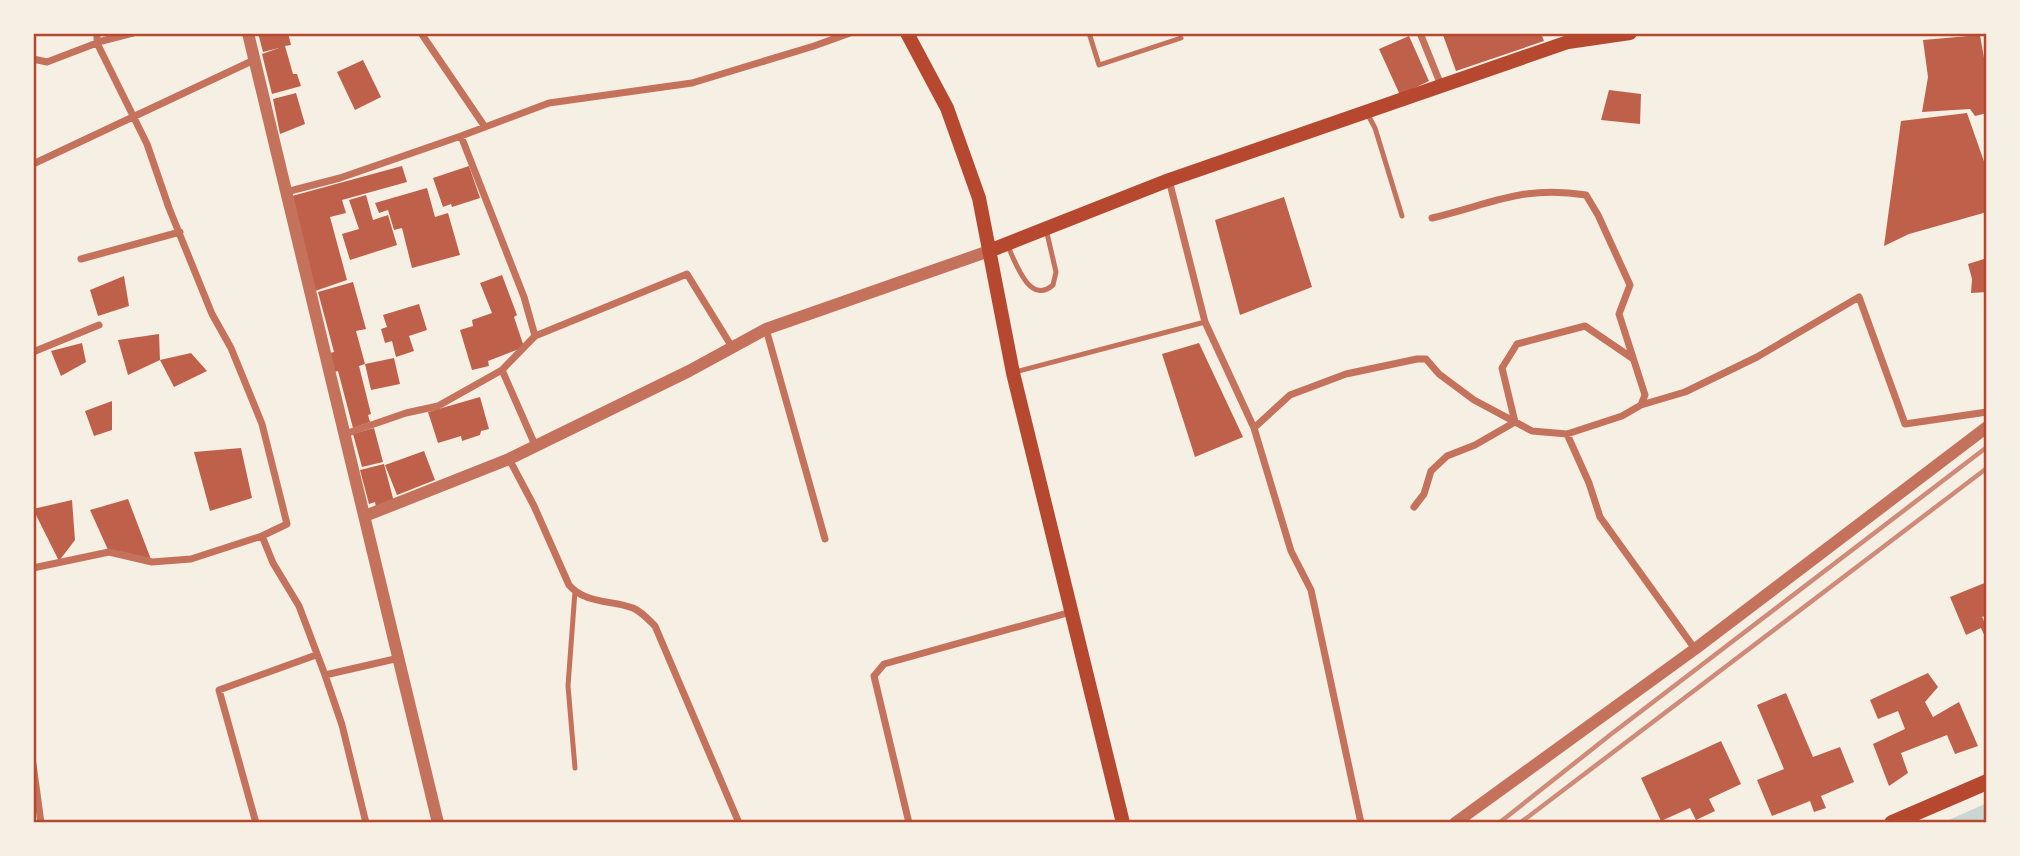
<svg xmlns="http://www.w3.org/2000/svg" width="2020" height="856" font-family="Rubik,sans-serif">
  <rect width="100%" height="100%" fill="#f6efe4"/>
  <path fill="#c9d6d2" d="M 1987,803 L 1987,823 L 1942,823 Z"/>
  <path fill="#bf614a" d="M 258,33 L 288,33 L 291,45 L 285,46 L 293,74 L 297,74 L 301,86 L 272,94 L 262,54 L 279,48 L 263,52 Z
    M 1450,33 L 1541,33 L 1544,41 L 1456,71 L 1443,35 Z
    M 1980,35 L 1987,75 L 1987,113 L 1975,116 L 1970,109 L 1922,112 L 1928,77 L 1923,40 Z
    M 1409,36 L 1429,81 L 1400,95 L 1379,49 Z
    M 363,60 L 381,97 L 355,110 L 337,72 Z
    M 1609,90 L 1641,94 L 1640,124 L 1601,120 Z
    M 296,93 L 305,124 L 280,134 L 273,99 Z
    M 1967,113 L 1987,170 L 1987,212 L 1909,234 L 1884,246 L 1901,121 Z
    M 402,166 L 407,182 L 342,200 L 346,213 L 330,217 L 347,280 L 315,291 L 292,196 Z
    M 469,166 L 480,198 L 452,207 L 451,204 L 443,207 L 433,178 Z
    M 427,188 L 435,217 L 448,213 L 460,255 L 412,268 L 402,228 L 394,230 L 388,210 L 379,213 L 375,203 Z
    M 366,195 L 373,220 L 388,215 L 397,245 L 350,260 L 342,234 L 359,229 L 349,200 Z
    M 1284,197 L 1312,287 L 1240,315 L 1215,220 Z
    M 1987,258 L 1987,292 L 1971,293 L 1972,279 L 1968,264 Z
    M 502,275 L 517,315 L 514,317 L 524,347 L 488,361 L 489,366 L 472,370 L 460,330 L 473,326 L 472,320 L 492,313 L 480,283 Z
    M 124,276 L 129,306 L 98,316 L 90,290 Z
    M 353,282 L 366,329 L 356,331 L 365,364 L 394,358 L 400,384 L 371,390 L 365,364 L 359,366 L 371,414 L 368,415 L 370,422 L 353,428 L 338,371 L 330,373 L 325,354 L 334,352 L 318,292 Z
    M 419,304 L 427,330 L 409,336 L 414,351 L 396,357 L 392,341 L 385,343 L 381,329 L 387,327 L 383,315 Z
    M 159,334 L 160,360 L 128,375 L 118,340 Z
    M 82,343 L 86,362 L 61,376 L 51,351 Z
    M 1199,343 L 1243,437 L 1195,457 L 1162,354 Z
    M 191,353 L 207,371 L 174,387 L 160,360 Z
    M 480,397 L 489,429 L 481,431 L 480,435 L 462,441 L 461,436 L 438,443 L 428,412 Z
    M 112,401 L 112,430 L 94,436 L 85,411 Z
    M 374,428 L 383,462 L 362,467 L 353,434 Z
    M 241,448 L 252,498 L 210,511 L 194,452 Z
    M 424,451 L 435,480 L 397,495 L 385,465 Z
    M 384,464 L 394,502 L 376,507 L 375,502 L 369,504 L 360,470 Z
    M 128,499 L 152,562 L 109,552 L 90,510 Z
    M 72,500 L 75,540 L 59,561 L 33,509 Z
    M 1987,582 L 1987,615 L 1982,617 L 1984,621 L 1987,620 L 1987,641 L 1981,628 L 1966,635 L 1950,597 Z
    M 1928,673 L 1938,687 L 1925,702 L 1933,717 L 1959,702 L 1978,746 L 1955,754 L 1947,735 L 1901,753 L 1908,773 L 1889,786 L 1873,744 L 1905,729 L 1898,711 L 1878,719 L 1870,700 Z
    M 1786,693 L 1813,757 L 1840,747 L 1854,782 L 1821,796 L 1826,808 L 1814,812 L 1810,801 L 1772,816 L 1757,780 L 1784,769 L 1757,705 Z
    M 1721,741 L 1741,784 L 1709,799 L 1715,811 L 1696,820 L 1690,808 L 1661,821 L 1641,778 Z"/>
  <g fill="none" stroke-linecap="round" stroke-linejoin="round">
    <path stroke="#c5725c" stroke-width="5" d="M 1089,33 L 1099,65 L 1181,38
      M 1367,113 L 1375,128 L 1402,216
      M 1007,244 C 1015,261 1029,306 1053,285 L 1056,272 L 1046,229
      M 1015,372 L 1205,322
      M 575,591 L 568,686 L 575,768"/>
    <path stroke="#c5725c" stroke-width="7" d="M 97,33 L 97,43 L 147,144 L 169,208 L 212,314 L 231,348 L 262,424 L 287,524 L 262,536 L 273,563 L 299,606 L 325,675 L 342,725 L 366,823
      M 421,33 L 485,127
      M 1420,33 L 1441,85
      M 33,59 L 47,62 L 102,41 L 133,33
      M 461,136 L 524,297 L 535,336 L 502,370 L 535,445
      M 33,164 L 254,60
      M 1169,180 L 1205,322 L 1254,428 L 1291,551 L 1311,590 L 1361,823
      M 286,192 L 340,178 L 461,136 L 549,103 L 692,83 L 814,46 L 850,33
      M 81,259 L 180,232
      M 766,329 L 825,539
      M 535,336 L 687,274 L 732,347
      M 33,352 L 99,325
      M 1641,405 L 1685,392 L 1757,357 L 1859,297 L 1905,424 L 1987,412
      M 1254,428 L 1290,395 L 1346,374 L 1417,359 L 1426,359 L 1439,374 L 1474,400 L 1532,431 L 1567,434 L 1622,416 L 1641,405 L 1645,395 L 1619,314 L 1630,285 L 1598,215 L 1586,195 C 1522,185 1492,204 1432,218
      M 345,434 L 406,413 L 438,406 L 502,370
      M 1567,434 L 1589,483 L 1600,517 L 1695,649
      M 509,459 L 534,506 L 569,585 C 585,604 612,600 633,608 C 642,612 648,619 655,626 L 739,823
      M 1414,507 L 1424,494 L 1431,471 L 1447,456 L 1475,445 L 1515,422 L 1502,368 L 1517,344 L 1585,326 L 1632,358
      M 33,568 L 109,552 L 152,562 L 191,559 L 262,536
      M 325,675 L 399,658
      M 33,764 L 41,823
      M 256,823 L 219,690 L 316,655
      M 909,823 L 874,676 L 884,664 L 1071,612"/>
    <path stroke="#c5725c" stroke-width="12" d="M 248,33 L 438,823
      M 365,516 L 509,459 L 689,371 L 766,329 L 989,251
      M 1455,823 L 1695,649 L 1987,427"/>
    <path stroke="#b5482f" stroke-width="14" d="M 907,33 L 947,108 L 979,198 L 1013,373 L 1123,823
      M 989,251 L 1169,180 L 1568,42 L 1630,33"/>
    <path stroke="#b5482f" stroke-width="16" d="M 1892,823 L 1987,782"/>
    <path stroke="#cf8b77" stroke-width="4.5" d="M 1499,823 L 1610,735 L 1987,447
      M 1520,823 L 1987,468"/>
  </g>
  <rect width="2020" height="856" fill="none" stroke="#f6efe4" stroke-width="70"/>
  <rect x="35" y="35" width="1950" height="786" fill="none" stroke="#b5482f" stroke-width="2.5"/>
</svg>
